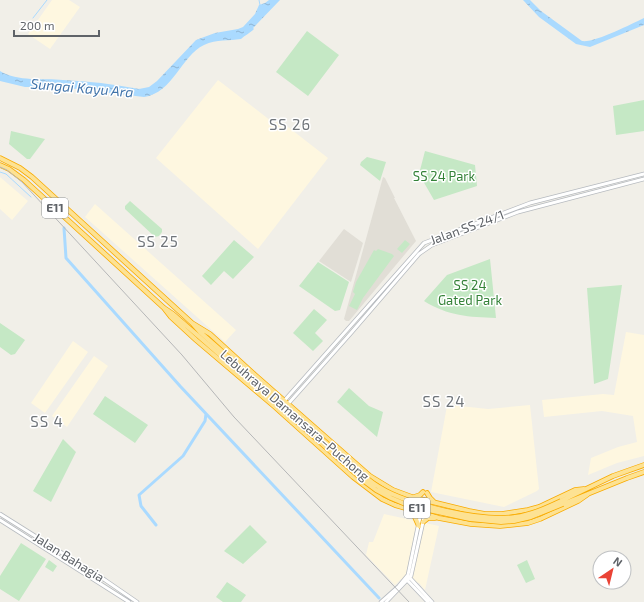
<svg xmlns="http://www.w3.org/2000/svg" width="644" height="602" font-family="'Exo 2',sans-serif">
  <defs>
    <pattern id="water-ripples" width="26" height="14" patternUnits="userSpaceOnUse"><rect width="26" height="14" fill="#aadaff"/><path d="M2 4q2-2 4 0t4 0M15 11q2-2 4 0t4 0" fill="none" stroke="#8eb4d2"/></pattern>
  </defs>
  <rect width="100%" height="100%" fill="#f1efe8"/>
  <path fill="#fef7e0" d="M 52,0 L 69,0 L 80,7 L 50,49 L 28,34 Z
    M 218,80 L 275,124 L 279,120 L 328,158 L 258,249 L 156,158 Z
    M 0,177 L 28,201 L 12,220 L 0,209 Z
    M 95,204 L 236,330 L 225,342 L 85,217 Z
    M 626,332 L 644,335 L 644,456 L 617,463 L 588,475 L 591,458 L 618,447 L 637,442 L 633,416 L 602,411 L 544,417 L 542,400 L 603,394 L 614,395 Z
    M 73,341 L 88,352 L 45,413 L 31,403 Z
    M 94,356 L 108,366 L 67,427 L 52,416 Z
    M 450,405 L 488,409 L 530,405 L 539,489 L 537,491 L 504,507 L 431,492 L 447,406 Z
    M 384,514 L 439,526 L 425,590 L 419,583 L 401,579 L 395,585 L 366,555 L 369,542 L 373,542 Z"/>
  <path fill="#e1ded6" d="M 383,177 L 385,178 L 395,198 L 394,198 L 416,241 L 349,321 L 346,321 L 344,319 Z
    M 344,229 L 363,243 L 351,282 L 319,261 Z"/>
  <path fill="#c5e8c5" d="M 307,31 L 339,55 L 308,96 L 276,72 Z
    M 644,100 L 644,131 L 616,135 L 613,106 Z
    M 11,131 L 45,139 L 30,159 L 27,159 L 9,144 Z
    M 425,151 L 475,165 L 477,186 L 434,200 L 419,174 Z
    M 367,157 L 386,162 L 380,181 L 360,165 L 361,162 Z
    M 130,201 L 162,229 L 162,232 L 159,236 L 155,237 L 125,209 L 125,206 Z
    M 234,240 L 254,257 L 233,279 L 224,271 L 211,285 L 202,276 Z
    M 405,240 L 410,244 L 402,253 L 397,249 Z
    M 378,249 L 392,254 L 394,256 L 363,298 L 357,310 L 349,306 L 355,294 L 353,292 L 356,282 L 374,250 L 376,251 Z
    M 490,259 L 496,318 C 469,317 448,316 424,301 L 447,275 Z
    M 318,262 L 349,282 L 340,310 L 335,311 L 299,286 Z
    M 622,285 L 608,379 L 594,384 L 587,288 Z
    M 314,309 L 327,320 L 315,333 L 323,341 L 313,351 L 293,333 Z
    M 0,323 L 25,340 L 15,354 L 11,355 L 0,347 Z
    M 349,388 L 369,406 L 383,412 L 377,437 L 337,402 Z
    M 105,396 L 148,425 L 135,443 L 93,414 Z
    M 63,439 L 76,452 L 51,502 L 33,491 Z
    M 250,525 L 267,542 L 243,564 L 224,551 Z
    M 21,543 L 46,559 L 19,601 L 0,589 L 0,576 Z
    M 49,560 L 57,566 L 53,572 L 45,567 Z
    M 527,560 L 535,579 L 526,583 L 517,565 Z
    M 227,582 L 246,595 L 241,602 L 223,602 L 216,597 Z"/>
  <path fill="url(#water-ripples)" d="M 269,0 L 280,0 L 253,28 L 254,29 C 249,34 245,35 241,39 C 229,41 217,39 204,45 C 181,56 173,93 144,97 L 60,87 L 25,87 L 0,81 L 0,71 C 18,82 43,78 63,80 C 88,81 114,84 139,89 L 149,87 L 157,81 L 196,40 L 215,33 L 238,29 L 243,27 L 255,14 L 259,5 L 265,3 Z
    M 523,0 L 530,0 L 541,11 L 582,41 C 595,43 631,24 644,18 L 644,25 L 590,47 L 576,44 L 539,17 Z"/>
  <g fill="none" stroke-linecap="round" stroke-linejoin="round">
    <path stroke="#aadaff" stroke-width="1" d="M 259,0 L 260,5
      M 33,18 L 47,0
      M 0,172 L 6,174 L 31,197"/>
    <path stroke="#aadaff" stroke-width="3" d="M 64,228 L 66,258 L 180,386 L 379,598
      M 156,525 L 141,506 L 139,495 L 183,456 L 205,421 L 206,414"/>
    <defs>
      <path id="secondary" d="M 284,401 L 424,243 L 530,203 L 644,174
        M 288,404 L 351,333 L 419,254 L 432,245 L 518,212 L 644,179
        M 0,514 L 105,580 L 137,602
        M 0,520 L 129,602
        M 410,578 L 432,602
        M 408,581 L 408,575 L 421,512
        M 408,581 L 428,602
        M 381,602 L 399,586 L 408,575
        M 386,602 L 411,576 L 425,513"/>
      <path id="motorway" d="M 0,158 L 20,168 L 32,177 L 192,323 L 200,332 L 298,418
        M 0,165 L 9,169 L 24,180 L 164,308 L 173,314 L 296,421
        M 164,308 L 171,317 L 196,340 L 275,407 L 353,477 L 382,499 L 395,505 L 439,518 L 471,524 L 500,526 L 528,523 L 540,519 L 578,501 L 588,494
        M 192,323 L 210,334 L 255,375 L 370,476 L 393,490 L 412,497 L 469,511 L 485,514 L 502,514 L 528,510 L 539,507 L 575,490 L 584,489
        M 427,493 L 430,498 L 434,502
        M 414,497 L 420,495 L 423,492
        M 561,501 L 613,476 L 644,465
        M 563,504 L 627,478 L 644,472
        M 409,511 L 414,515 L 419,526
        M 423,522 L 428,518 L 435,518"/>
    </defs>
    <use href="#secondary" stroke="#b6babf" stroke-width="4.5"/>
    <use href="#motorway" stroke="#f9ab00" stroke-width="5.5"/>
    <use href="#secondary" stroke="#fff" stroke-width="3"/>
    <use href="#motorway" stroke="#fde293" stroke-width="4"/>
    <path stroke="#b6b7b8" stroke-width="1" d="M 0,167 L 7,170 L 22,182 L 182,355 L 234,417 L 409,602"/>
    <defs>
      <path id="motorway-bridge" d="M 298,418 C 314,432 330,446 346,460 C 357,470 367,480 379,487 C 408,505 482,522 515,517 C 531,515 546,508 561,501
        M 296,421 L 364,481 L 376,490 L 391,498 L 410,506 L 470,519 L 501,522 L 514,521 L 531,517 L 563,504"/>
    </defs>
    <use href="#motorway-bridge" stroke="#f9ab00" stroke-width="5.5" stroke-linecap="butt"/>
    <use href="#motorway-bridge" stroke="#fde293" stroke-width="4"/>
  </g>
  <g text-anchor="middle" stroke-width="3" stroke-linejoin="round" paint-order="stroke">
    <g fill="#fff" stroke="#8f9295" stroke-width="1">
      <rect x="42" y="198" width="26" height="20" rx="3"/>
      <rect x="404" y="498" width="26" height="20" rx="3"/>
    </g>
    <g font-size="12" font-weight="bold" fill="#5f6368">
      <text x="55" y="212">E11</text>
      <text x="417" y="512">E11</text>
    </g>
    <g font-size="13" fill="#348238" stroke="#fff">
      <text x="444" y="181">SS 24 Park</text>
      <text x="470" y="290">SS 24<tspan x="470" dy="15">Gated Park</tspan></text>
    </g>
    <g font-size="13" fill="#5f6368" stroke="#fff">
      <text transform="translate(467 227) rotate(-20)" y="5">Jalan SS 24/1</text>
      <text transform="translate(295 415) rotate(41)" y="5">Lebuhraya Damansara–Puchong</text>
      <text transform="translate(69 557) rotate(32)" y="5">Jalan Bahagia</text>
    </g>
    <g font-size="14" font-style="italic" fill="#4174aa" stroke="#fff">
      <text transform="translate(82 88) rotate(5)" y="5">Sungai Kayu Ara</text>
    </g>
    <g font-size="15" letter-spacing="1" fill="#70757a" stroke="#fff">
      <text x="290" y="130">SS 26</text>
      <text x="158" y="247">SS 25</text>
      <text x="444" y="407">SS 24</text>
      <text x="47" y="427">SS 4</text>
    </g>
  </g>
  <g transform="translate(612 570) rotate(35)"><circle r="19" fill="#ffffff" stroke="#bfc1c3"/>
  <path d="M0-3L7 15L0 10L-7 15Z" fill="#ea4335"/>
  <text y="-6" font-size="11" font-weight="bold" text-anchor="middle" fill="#5f6368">N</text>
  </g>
  <path d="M14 30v6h85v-6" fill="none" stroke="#5f6368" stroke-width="2"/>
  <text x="20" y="30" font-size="12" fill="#5f6368" stroke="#ffffff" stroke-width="3" paint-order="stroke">200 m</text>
</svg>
